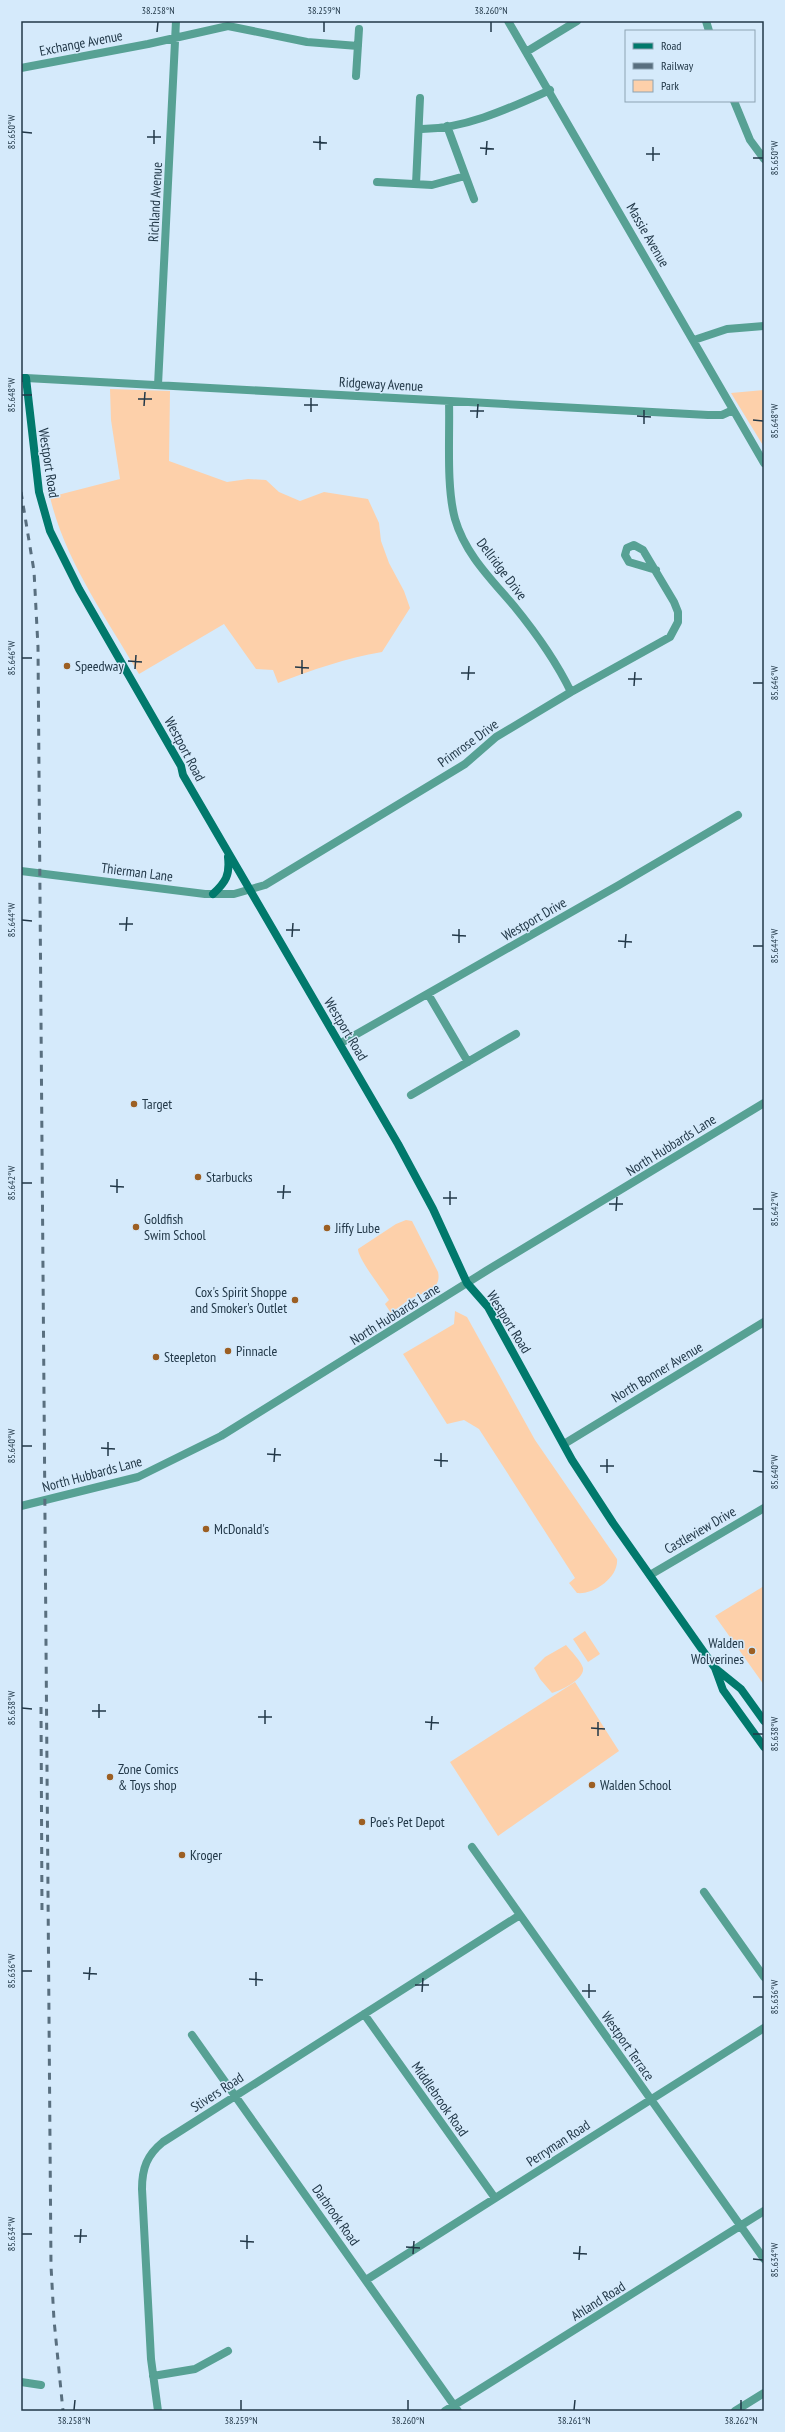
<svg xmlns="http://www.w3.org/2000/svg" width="785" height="2432" font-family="'PT Sans Narrow',sans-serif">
  <rect width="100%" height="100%" fill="#d5eafb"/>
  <path fill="#fdd0aa" d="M 110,389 L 170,391 L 169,461 L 227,482 L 248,479 L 266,480 L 279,492 L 300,501 L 324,492 L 368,499 L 379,523 L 381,541 L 389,563 L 404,591 L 410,608 L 382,652 C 346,658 312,670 278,683 L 273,670 L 256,669 L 224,624 L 139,674 C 106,617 65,561 50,497 L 120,479 L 111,420 Z
    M 764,390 L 764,447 L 731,393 Z
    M 406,1220 L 412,1221 L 438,1272 C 442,1290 424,1292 412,1298 C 405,1302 398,1308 391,1313 L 385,1304 L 389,1300 C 382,1289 358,1259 358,1249 L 396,1224 Z
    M 455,1311 L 467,1317 L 535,1440 L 617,1559 C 619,1577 594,1595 577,1593 L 569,1583 L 575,1578 L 479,1429 L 464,1420 L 447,1424 L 403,1354 L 454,1324 Z
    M 764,1586 L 764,1685 L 715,1616 Z
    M 585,1631 L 600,1654 L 588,1662 L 573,1639 Z
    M 566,1645 C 571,1651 581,1661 583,1668 C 585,1679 560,1691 552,1693 L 540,1679 L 534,1668 L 545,1657 Z
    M 575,1682 L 619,1751 L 498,1836 L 450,1762 Z"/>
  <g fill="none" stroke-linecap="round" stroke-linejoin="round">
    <path stroke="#57a194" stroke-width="8" d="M 508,21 L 764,463
      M 706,21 L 709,31
      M 526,52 L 577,21
      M 21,68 L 148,44 L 228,26 L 307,42 L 358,46
      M 356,76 L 359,29
      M 734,101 L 750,140 L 764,159
      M 447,126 L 474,199
      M 419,129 C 463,130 510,108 550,90
      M 377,182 L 432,185 L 465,176
      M 416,184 L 420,98
      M 694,340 L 727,329 L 764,326
      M 26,378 L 708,415 L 722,415 L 733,410
      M 158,385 L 176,21
      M 449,401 C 450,436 446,486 455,519 C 465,554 492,580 514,606 C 536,633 556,661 571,692
      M 21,871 L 205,894 L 234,894 L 265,885 L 465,764 L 496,737 L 571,692 L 670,637 L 678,622 L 678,612 L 674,602 L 643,550 L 634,545 L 627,548 L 625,555 L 629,562 L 656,570
      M 428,994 L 468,1062
      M 341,1043 L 619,885 L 738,815
      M 411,1095 L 516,1034
      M 564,1444 L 764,1322
      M 21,1506 L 138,1477 L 221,1436 L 486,1271 L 764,1103
      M 650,1575 L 764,1508
      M 472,1847 L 764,2259
      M 704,1892 L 764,1977
      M 364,2014 L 495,2198
      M 192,2035 L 458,2411
      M 366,2280 L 764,2028
      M 153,2376 L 195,2369 L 228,2351
      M 21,2382 L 41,2385
      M 158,2411 L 151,2359 L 142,2189 C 142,2168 147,2155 163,2142 L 520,1915
      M 445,2411 L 764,2211
      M 735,2411 L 764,2393"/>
    <path stroke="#01796c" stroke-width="8" d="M 21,378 L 26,378 L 39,492 L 50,531 L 79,589 L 181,766 L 183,775 L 398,1144 L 433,1209 L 467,1283 L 488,1307 L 572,1460 L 613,1523 L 715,1668 L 741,1689 L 764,1721
      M 213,894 C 226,882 230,875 228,857
      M 715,1668 L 723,1690 L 764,1747"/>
    <path stroke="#596f7f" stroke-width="3" stroke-dasharray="7 7" stroke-linecap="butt" d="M 21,492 L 34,571 L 38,647 L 51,2266 L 54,2320 L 63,2411
      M 41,1707 L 42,1913"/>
  </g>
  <path fill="none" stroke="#223848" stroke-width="1.5" d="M 157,32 L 158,22M 324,32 L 324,22M 491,32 L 491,22M 22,132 L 32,133M 147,137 L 161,137M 313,142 L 327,143M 154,144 L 154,130M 480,148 L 494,149M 320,150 L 320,136M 646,154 L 660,154M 486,155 L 487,141M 753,158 L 763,158M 653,161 L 653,147M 22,395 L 32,395M 138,399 L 152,399M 304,405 L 318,405M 144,406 L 145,392M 470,411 L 484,411M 311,412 L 311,398M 637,416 L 651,417M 477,418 L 478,404M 753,420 L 763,421M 644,424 L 644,410M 22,658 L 32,658M 128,661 L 142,662M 295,667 L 309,668M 135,669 L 136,655M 461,673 L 475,673M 302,674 L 302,660M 628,679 L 642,679M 468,680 L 469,666M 753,683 L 763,683M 634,686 L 635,672M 22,920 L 32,921M 119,924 L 133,924M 286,930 L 300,930M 126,931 L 127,917M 452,935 L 466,936M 292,937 L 293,923M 618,941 L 632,942M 459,943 L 459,929M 753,946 L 763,946M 625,948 L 626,934M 22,1183 L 32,1183M 110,1186 L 124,1187M 277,1192 L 291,1192M 117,1193 L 117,1179M 443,1198 L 457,1198M 283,1199 L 284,1185M 609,1204 L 623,1204M 450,1205 L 450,1191M 753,1209 L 763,1209M 616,1211 L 617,1197M 22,1446 L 32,1446M 101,1448 L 115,1449M 267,1454 L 281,1455M 108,1456 L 108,1442M 434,1460 L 448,1461M 274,1462 L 275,1448M 600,1466 L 614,1466M 441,1467 L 441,1453M 753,1471 L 763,1472M 607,1473 L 607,1459M 22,1708 L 32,1709M 92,1711 L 106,1711M 258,1717 L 272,1717M 99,1718 L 99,1704M 425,1722 L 439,1723M 265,1724 L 265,1710M 591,1728 L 605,1729M 431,1730 L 432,1716M 753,1734 L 763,1734M 598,1736 L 598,1722M 22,1971 L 32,1971M 83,1973 L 97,1974M 249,1979 L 263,1980M 89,1980 L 90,1967M 415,1985 L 429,1985M 256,1986 L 256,1972M 582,1991 L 596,1991M 422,1992 L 423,1978M 753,1997 L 763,1997M 589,1998 L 589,1984M 22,2234 L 32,2234M 74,2236 L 87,2236M 240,2241 L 254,2242M 80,2243 L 81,2229M 406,2247 L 420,2248M 247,2249 L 247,2235M 573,2253 L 587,2254M 413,2254 L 414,2241M 753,2259 L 763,2260M 579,2260 L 580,2246M 74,2410 L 75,2400M 241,2410 L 241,2400M 408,2410 L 408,2400M 574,2410 L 575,2400M 741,2410 L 741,2400"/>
  <g fill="#9c5f23" stroke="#d5eafb" stroke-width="1.5">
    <circle cx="67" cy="666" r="4"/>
    <circle cx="134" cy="1104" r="4"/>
    <circle cx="198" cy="1177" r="4"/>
    <circle cx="136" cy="1227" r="4"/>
    <circle cx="327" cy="1228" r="4"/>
    <circle cx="295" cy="1300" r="4"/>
    <circle cx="228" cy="1351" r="4"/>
    <circle cx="156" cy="1357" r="4"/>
    <circle cx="206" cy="1529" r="4"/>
    <circle cx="752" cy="1651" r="4"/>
    <circle cx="110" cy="1777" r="4"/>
    <circle cx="592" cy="1785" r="4"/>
    <circle cx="362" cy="1822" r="4"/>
    <circle cx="182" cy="1855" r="4"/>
  </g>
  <g text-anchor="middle" stroke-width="3" stroke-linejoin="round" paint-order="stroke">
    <g font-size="14" fill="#223848" stroke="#d5eafb">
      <text transform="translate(81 43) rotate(-11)" y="5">Exchange Avenue</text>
      <text transform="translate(155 202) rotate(-87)" y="5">Richland Avenue</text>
      <text transform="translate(648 235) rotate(60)" y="5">Massie Avenue</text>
      <text transform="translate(381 384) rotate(3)" y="5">Ridgeway Avenue</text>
      <text transform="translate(49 463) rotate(81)" y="5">Westport Road</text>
      <text transform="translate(502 569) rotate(53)" y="5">Dellridge Drive</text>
      <text transform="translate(468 743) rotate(-36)" y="5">Primrose Drive</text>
      <text transform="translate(185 749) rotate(62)" y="5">Westport Road</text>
      <text transform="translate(137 872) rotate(7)" y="5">Thierman Lane</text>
      <text transform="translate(534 919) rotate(-30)" y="5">Westport Drive</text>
      <text transform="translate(346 1029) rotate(59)" y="5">Westport Road</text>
      <text transform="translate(671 1145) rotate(-32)" y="5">North Hubbards Lane</text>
      <text transform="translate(395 1314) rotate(-32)" y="5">North Hubbards Lane</text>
      <text transform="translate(509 1322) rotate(58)" y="5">Westport Road</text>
      <text transform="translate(657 1372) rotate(-31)" y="5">North Bonner Avenue</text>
      <text transform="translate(92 1474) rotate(-15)" y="5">North Hubbards Lane</text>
      <text transform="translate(700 1530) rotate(-30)" y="5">Castleview Drive</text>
      <text transform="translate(628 2046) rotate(55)" y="5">Westport Terrace</text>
      <text transform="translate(217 2092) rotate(-33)" y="5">Stivers Road</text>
      <text transform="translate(440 2099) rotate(55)" y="5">Middlebrook Road</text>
      <text transform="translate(558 2143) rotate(-33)" y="5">Perryman Road</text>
      <text transform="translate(336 2215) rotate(55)" y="5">Darbrook Road</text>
      <text transform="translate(598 2301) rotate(-32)" y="5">Ahland Road</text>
    </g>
    <g font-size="14" fill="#223848" stroke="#d5eafb" text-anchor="start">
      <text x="75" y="671">Speedway</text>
      <text x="142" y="1109">Target</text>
      <text x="206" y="1182">Starbucks</text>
      <text x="144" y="1224">Goldfish<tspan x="144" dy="16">Swim School</tspan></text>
      <text x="335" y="1233">Jiffy Lube</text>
      <text x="287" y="1297" text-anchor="end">Cox's Spirit Shoppe<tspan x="287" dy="16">and Smoker's Outlet</tspan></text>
      <text x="236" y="1356">Pinnacle</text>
      <text x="164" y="1362">Steepleton</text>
      <text x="214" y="1534">McDonald's</text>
      <text x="744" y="1648" text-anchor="end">Walden<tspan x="744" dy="16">Wolverines</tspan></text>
      <text x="118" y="1774">Zone Comics<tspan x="118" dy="16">&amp; Toys shop</tspan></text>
      <text x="600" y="1790">Walden School</text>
      <text x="370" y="1827">Poe's Pet Depot</text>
      <text x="190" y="1860">Kroger</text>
    </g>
  </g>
  <rect width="785" height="2432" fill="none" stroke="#d5eafb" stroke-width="44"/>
  <rect x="625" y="30" width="130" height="72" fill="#d5eafb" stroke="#8da3b3"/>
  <rect x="633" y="43" width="20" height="6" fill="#01796c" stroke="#8da3b3"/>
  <text x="661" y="50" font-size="12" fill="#223848">Road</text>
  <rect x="633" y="63" width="20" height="6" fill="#596f7f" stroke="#8da3b3"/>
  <text x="661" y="70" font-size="12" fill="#223848">Railway</text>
  <rect x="633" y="80" width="20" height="12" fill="#fdd0aa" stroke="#8da3b3"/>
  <text x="661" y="90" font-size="12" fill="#223848">Park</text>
  <rect x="22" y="22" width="741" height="2388" fill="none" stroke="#223848" stroke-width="1.5"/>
  <g font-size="10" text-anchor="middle" fill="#223848">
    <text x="158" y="14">38.258°N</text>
    <text x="324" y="14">38.259°N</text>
    <text x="491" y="14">38.260°N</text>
    <text transform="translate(11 132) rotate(-90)" y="4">85.650°W</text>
    <text transform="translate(774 158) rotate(-90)" y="4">85.650°W</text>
    <text transform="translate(11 395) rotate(-90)" y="4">85.648°W</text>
    <text transform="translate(774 421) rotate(-90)" y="4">85.648°W</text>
    <text transform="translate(11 658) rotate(-90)" y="4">85.646°W</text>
    <text transform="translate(774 683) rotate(-90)" y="4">85.646°W</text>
    <text transform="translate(11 920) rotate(-90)" y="4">85.644°W</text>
    <text transform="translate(774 946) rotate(-90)" y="4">85.644°W</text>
    <text transform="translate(11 1183) rotate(-90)" y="4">85.642°W</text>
    <text transform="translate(774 1209) rotate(-90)" y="4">85.642°W</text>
    <text transform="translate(11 1446) rotate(-90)" y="4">85.640°W</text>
    <text transform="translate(774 1472) rotate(-90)" y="4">85.640°W</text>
    <text transform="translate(11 1708) rotate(-90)" y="4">85.638°W</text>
    <text transform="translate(774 1734) rotate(-90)" y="4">85.638°W</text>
    <text transform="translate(11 1971) rotate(-90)" y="4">85.636°W</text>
    <text transform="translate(774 1997) rotate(-90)" y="4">85.636°W</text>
    <text transform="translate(11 2234) rotate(-90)" y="4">85.634°W</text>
    <text transform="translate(774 2260) rotate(-90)" y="4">85.634°W</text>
    <text x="74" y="2424">38.258°N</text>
    <text x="241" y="2424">38.259°N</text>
    <text x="408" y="2424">38.260°N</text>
    <text x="574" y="2424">38.261°N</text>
    <text x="741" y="2424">38.262°N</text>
  </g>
</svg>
